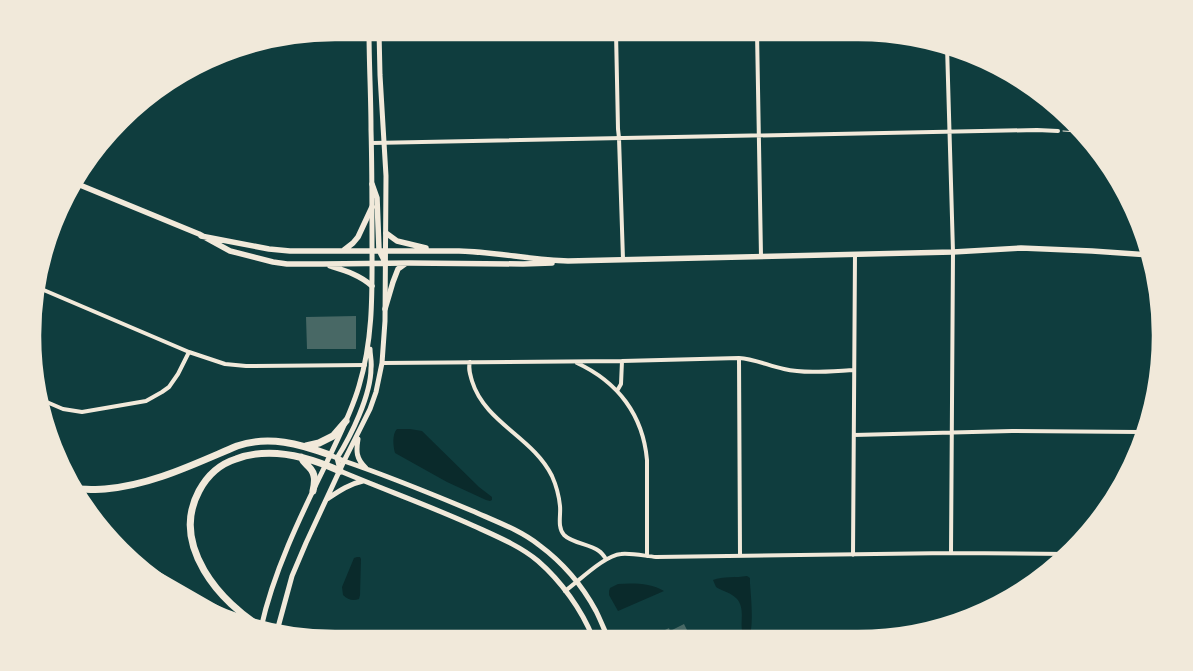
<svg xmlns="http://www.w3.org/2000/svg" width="1193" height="671" font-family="Karla,sans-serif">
  <rect width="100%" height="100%" fill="#0f3d3e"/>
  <path fill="#0a2a2b" d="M 397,429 L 410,429 L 422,431 L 479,487 L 492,497 L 492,500 L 490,501 L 486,500 L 447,482 L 395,453 C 393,446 392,434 397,429 Z
    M 357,557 L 360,557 L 361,559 L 360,595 L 359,599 C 353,601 348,600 343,595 L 342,587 L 354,558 Z
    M 747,576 L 750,578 L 750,583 C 751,598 754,625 749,638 L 745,638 C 737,627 747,611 737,599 C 732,593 722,591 716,587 L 713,580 C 723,576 736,578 747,576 Z
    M 618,584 C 633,583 651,583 664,591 L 618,611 L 609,595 L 609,591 L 610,588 Z"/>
  <path fill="#486865" d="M 356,316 L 356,349 L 307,349 L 306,317 Z
    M 684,624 L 688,632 L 695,630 L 697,635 L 691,638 L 658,638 L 663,636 L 663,634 L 666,633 L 665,630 L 669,628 L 670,631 Z"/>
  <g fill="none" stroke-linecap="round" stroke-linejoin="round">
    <path stroke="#f1e9da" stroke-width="1" d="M 1063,131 L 1078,132"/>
    <path stroke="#f1e9da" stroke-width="4" d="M 616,32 L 618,129 L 619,138 L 623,259
      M 757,32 L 761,256
      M 947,46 L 953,252 L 951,553
      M 372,143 L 1037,130 L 1058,131
      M 39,288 L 189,352 L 225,364 L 246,366 L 365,365
      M 739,358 L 740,555
      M 470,362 C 468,369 470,374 472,381 C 485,423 533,437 552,476 C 556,485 559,496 560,506 C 561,515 557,527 564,535 C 572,543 589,544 599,551 C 602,553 604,556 606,559
      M 382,363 L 622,361 L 739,358 C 755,359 769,366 784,369 C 805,374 833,371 854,370
      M 577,363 C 618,382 643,415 647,460 L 647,556
      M 1156,385 L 1156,328
      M 617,391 L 621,384 L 622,361
      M 42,400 L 63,409 L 82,412 L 146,401 L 162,392 L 169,387 L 178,374 L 189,352
      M 854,435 L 1012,431 L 1140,432
      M 853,555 L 855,254
      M 565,591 C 579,581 605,555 621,554 C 632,553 645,556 656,557 L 951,553 L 1068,554"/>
    <path stroke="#f1e9da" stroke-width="5" d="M 358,439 C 356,451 356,459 366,468
      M 330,455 L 344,461 C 388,476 432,494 475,512 C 497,522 520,530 539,545 C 562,562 582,585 596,611 C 600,619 604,629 608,638
      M 340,470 L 337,458 C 351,436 371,395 371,368 C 372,362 370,355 370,349
      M 340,471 C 385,490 430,506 474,526 C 496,536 520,546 538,561 C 561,581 582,610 593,638
      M 327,499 C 339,491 349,484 363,481
      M 261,628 C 273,573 300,517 325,466 C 337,440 351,414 359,386 C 374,336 372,288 372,236 C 372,201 372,165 371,130 C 371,97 369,64 369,31
      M 277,631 L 292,576 L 306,543 L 344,461 L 370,409 L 376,392 L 382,363 L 385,321 L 386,176 L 380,75 L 379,31"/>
    <path stroke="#f1e9da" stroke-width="5.5" d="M 75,183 L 199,234 L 230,251 L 273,262 L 287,264 L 323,264 L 409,263 L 523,264 L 552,263
      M 372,184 L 377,198 L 379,250 L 386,264
      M 386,233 L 397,241 L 426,248
      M 201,236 L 269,249 L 290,251 L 459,251 C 496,252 532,260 568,261 L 953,252 L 1021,248 L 1092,251 L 1150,255
      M 344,250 L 353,243 L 358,237 L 372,207
      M 330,266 C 346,271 360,275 372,286
      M 385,309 L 393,282 L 398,269 L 405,264"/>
    <path stroke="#f1e9da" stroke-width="7" d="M 306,446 L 319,443 L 333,436 L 346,421
      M 301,457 C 303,462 305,463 309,467 C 316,474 315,482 313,491
      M 77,489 C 86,489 96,490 105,489 C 152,485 194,464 237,446 C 269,435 300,444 330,455
      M 144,567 L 245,625
      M 264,629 C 220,603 170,545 199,491 C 207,476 220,464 236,459 C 270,446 309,457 340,471"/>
  </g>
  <path d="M0 0H1193V671H0ZM335 40H858A295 295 0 0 1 1153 335V336A295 295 0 0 1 858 631H335A295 295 0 0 1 40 336V335A295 295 0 0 1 335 40Z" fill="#f1e9da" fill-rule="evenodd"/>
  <path fill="none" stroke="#f1e9da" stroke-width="2.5" d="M335 40H858A295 295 0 0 1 1153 335V336A295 295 0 0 1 858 631H335A295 295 0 0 1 40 336V335A295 295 0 0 1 335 40Z"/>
</svg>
